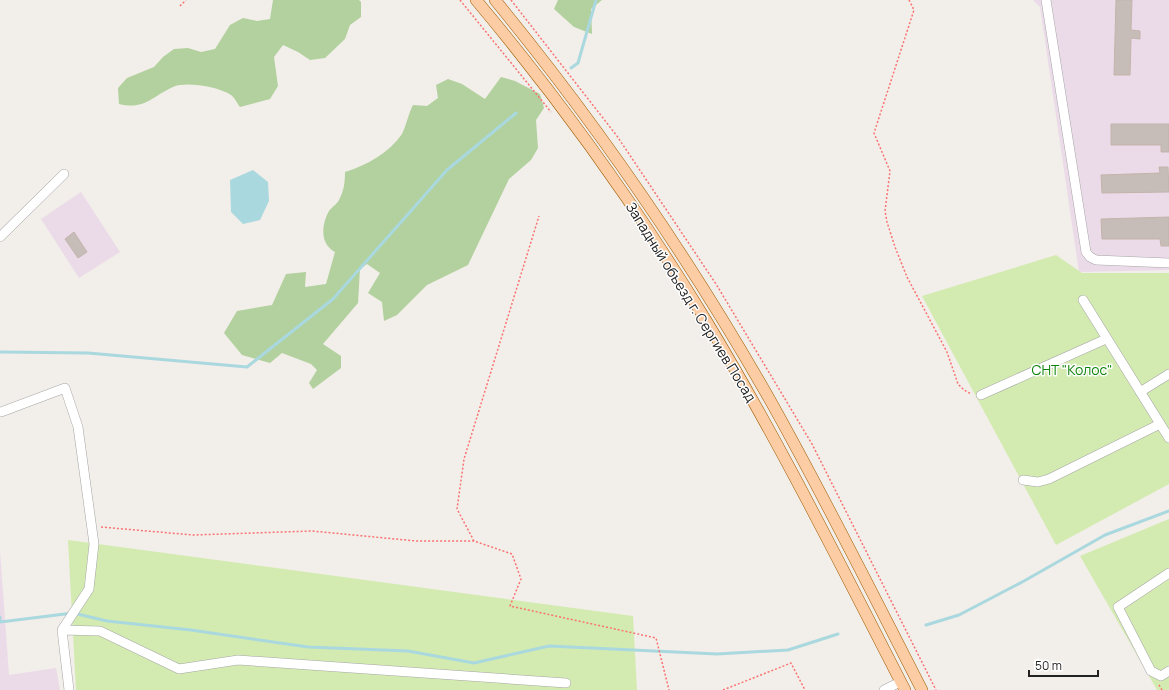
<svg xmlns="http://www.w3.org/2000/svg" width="1169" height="690" font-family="Manrope,sans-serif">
  <rect width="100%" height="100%" fill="#f2eee9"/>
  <path fill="#ebdbe9" d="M 1033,0 L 1169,0 L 1169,270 L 1079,272 L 1040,7 Z
    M 81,192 L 120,252 L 79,278 L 41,219 Z
    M 0,551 L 9,675 L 56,668 L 60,690 L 0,690 Z"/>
  <path fill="#d3ebb0" d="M 1056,255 L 1082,273 L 1169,273 L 1169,484 L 1056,545 L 922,296 Z
    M 1169,519 L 1169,690 L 1157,690 L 1080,556 Z
    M 68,540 L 633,616 L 637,690 L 76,690 Z"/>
  <path fill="#b2d19e" d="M 273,0 L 359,0 L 361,2 L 361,17 L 350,25 L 345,39 L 325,58 L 310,60 L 298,52 L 283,45 L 274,57 L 278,86 L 270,99 L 240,107 C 237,103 234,97 231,95 C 219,87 186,81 173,87 C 151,97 145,110 119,104 L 118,88 L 127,78 L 154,67 L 163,57 L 174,49 L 188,48 L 201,52 L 215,49 L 230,25 L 243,18 L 257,21 L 270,19 Z
    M 558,0 L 602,0 L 591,9 L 592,34 L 574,27 L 554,9 Z
    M 501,77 L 515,81 L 540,94 L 544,108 L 536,120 L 538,148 L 531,160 L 509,179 L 468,265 L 427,285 L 397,315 L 384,321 L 382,302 L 368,293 L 380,273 L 367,264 L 360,269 L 358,303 L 323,344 L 341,356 L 341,368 L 313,389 L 309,383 L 317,370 L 311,364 L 282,353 L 270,363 L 242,355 L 224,333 L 237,311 L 272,305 L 286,274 L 306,272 L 305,287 L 326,284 L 335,252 C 320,244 321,225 329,211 C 332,207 337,204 339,200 C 344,191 345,182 345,172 C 367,165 389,153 402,134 C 405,129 409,112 413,105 L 427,106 L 438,98 L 436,85 L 448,79 L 462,84 L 485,99 Z"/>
  <path fill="#aad8df" d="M 253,170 L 268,182 L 269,201 L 260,220 L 243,224 L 231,212 L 230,180 Z"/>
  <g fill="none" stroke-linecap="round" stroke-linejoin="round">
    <path stroke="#aad8df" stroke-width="3" d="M 571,68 L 578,63 L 596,0
      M 0,352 L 88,353 L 247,367 L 333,299 L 447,170 L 516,113
      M 0,617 L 0,622 L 73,613 L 107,621 L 191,630 L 308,647 L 408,651 L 474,663 L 549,646 L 717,654 L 788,650 L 838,634
      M 926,625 L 959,615 L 1024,581 L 1105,535 L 1169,511"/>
  </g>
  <path fill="#c7bdb8" stroke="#c4b3ab" d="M 1116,0 L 1132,0 L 1131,30 L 1140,31 L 1140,39 L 1131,38 L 1130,75 L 1114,75 Z
    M 1111,124 L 1169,124 L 1169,152 L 1161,152 L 1161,145 L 1111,145 Z
    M 1159,167 L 1168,167 L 1169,192 L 1102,193 L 1101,175 L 1160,173 Z
    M 1169,217 L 1169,246 L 1161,246 L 1160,239 L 1102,239 L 1101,219 Z
    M 74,232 L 87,252 L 78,258 L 65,239 Z"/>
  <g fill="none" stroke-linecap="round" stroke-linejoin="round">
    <defs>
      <path id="minor" d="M 1046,0 L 1086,252 L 1090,257 L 1096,260 L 1169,263
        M 0,237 L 64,174
        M 1083,300 L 1169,438
        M 1140,392 L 1169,374
        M 981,395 L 1106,339
        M 1,412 L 65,388 L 78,427 L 94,544 L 89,589 L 62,630
        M 1023,480 L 1038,482 L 1049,479 L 1160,424
        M 1169,573 L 1118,607 L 1151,671 L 1161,676 L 1169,671
        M 69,690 L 62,630 L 100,631 L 179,669 L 238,660 L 566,683
        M 884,690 L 900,682"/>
      <path id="major" d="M 476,0 C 561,101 638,209 707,322 C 779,441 841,566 905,690
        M 495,0 C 596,123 687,255 766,393 C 821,490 871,591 922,690"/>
    </defs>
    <use href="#minor" stroke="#a6a6a6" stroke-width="10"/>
    <use href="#major" stroke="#9f5b00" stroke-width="12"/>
    <path stroke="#fa7272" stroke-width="1.5" stroke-dasharray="2 2" stroke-linecap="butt" d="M 460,0 L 551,112
      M 511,0 L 617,136 L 716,284 L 812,444 L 936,690
      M 909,0 L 914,10 L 874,133 L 890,171 L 885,211 L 887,222 L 895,247 L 907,277 L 947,352 L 958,384 L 964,390 L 971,394
      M 180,6 L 186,0
      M 101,527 L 193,535 L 312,531 L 416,541 L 474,541 L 512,554 L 521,579 L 510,606 L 656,638 L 669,690
      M 474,541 L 457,509 L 464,459 L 539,216
      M 1159,685 L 1162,690
      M 723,690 L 791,663 L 805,690"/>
    <use href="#minor" stroke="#fff" stroke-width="9"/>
    <use href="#major" stroke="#fccda4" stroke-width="11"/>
  </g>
  <g text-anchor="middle" stroke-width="3" stroke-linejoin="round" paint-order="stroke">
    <g font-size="14" fill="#222" stroke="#fff">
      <text transform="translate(691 302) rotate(58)" y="5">Западный объезд г. Сергиев Посад</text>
    </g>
    <g font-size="14" fill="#0e830c" stroke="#fff">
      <text x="1072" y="375">СНТ "Колос"</text>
    </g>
  </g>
  <path d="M1029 670v6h69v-6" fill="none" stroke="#222222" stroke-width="2"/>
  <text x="1035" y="670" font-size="12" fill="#222222" stroke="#ffffff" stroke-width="3" paint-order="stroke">50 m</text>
</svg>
